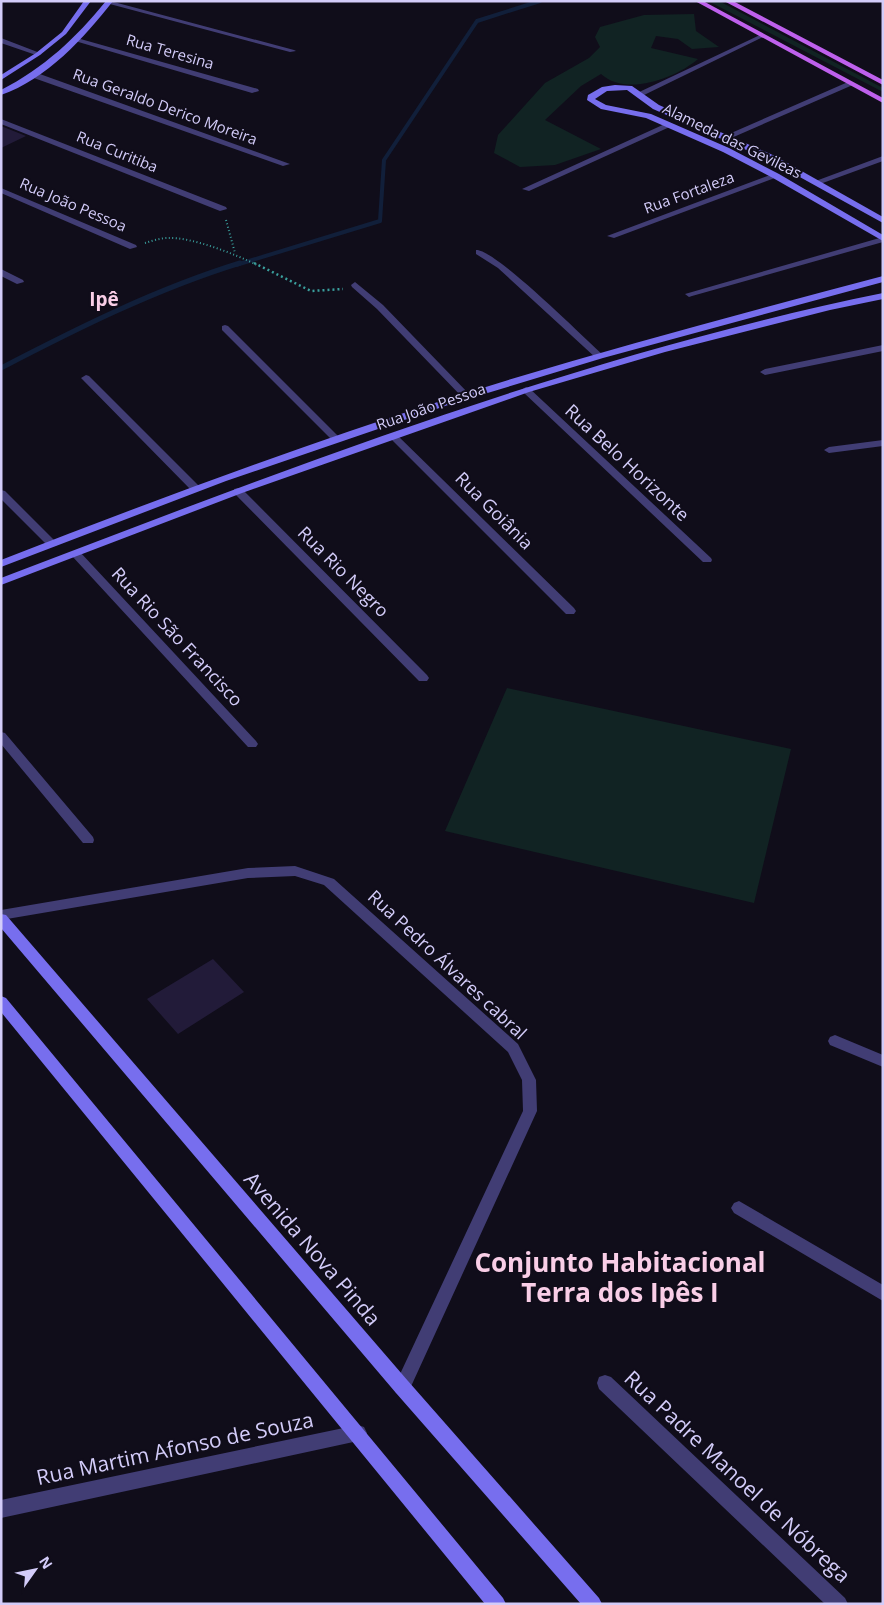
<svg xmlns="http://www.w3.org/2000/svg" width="884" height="1605" font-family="'Open Sans',sans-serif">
  <rect width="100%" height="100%" fill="#100d1a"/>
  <path fill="#112323" d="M 708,1 L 719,1 L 883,88 L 883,92 Z
    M 694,14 L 696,31 L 719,47 L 692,49 L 678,39 L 656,36 L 651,48 L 698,59 C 676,78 626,97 601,74 L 581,86 L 545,120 L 601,149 L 555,165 L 520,167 L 494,153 L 498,135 L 545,83 L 589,58 L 600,47 L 595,37 L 600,27 L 644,15 Z
    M 507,688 L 791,749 L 754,903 L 445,831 Z"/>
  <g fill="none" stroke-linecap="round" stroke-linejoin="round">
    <path stroke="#111f3a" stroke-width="4" d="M 236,265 L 380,221 L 384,160 L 477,21 L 540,1"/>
    <path stroke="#111f3a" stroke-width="5" d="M 1,368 C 78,328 156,289 240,263"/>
  </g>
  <path fill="#221b39" d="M 1,126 L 26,136 L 1,148 Z
    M 213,959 L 244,992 L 178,1034 L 147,999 Z"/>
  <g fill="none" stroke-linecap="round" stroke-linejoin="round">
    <path stroke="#3a9f9d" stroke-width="2" stroke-dasharray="1 2.5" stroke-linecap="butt" d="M 226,220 L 235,253
      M 145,243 C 152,241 160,238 168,238 C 192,237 235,254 257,265"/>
    <path stroke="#3a9f9d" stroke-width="2.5" stroke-dasharray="2 3" stroke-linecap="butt" d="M 254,263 L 311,291 L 343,289"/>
    <path fill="#413d74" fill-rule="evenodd" d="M 110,1 L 294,50 L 296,51 L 290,52 L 106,3 Z
      M 760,35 L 765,36 L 642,96 L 635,94 Z
      M 1,38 L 40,53 L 42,54 L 36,55 L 1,43 Z
      M 77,38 L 258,89 L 259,91 L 252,93 L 75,41 L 74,40 Z
      M 31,73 L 37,73 L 290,164 L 283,166 L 31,77 Z
      M 848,82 L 855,84 L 729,139 L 722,137 Z
      M 1,119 L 226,207 L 227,209 L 220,211 L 1,124 Z
      M 667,123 L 674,125 L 529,191 L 522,189 Z
      M 883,156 L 883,161 L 820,184 L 813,182 Z
      M 773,174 L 780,176 L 614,238 L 607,236 Z
      M 1,188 L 136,245 L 137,247 L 130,249 L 1,193 Z
      M 883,237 L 883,242 L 692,296 L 689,297 L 685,294 Z
      M 476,250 C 494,248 584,338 602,354 L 602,358 L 596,358 L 498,268 L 476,254 Z
      M 1,269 L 23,280 L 24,282 L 17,284 L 1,276 Z
      M 355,282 L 383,305 L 470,395 L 470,399 L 464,399 L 377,309 L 352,287 L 351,285 Z
      M 225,325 L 228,326 L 339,437 L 339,441 L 333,441 L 222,330 L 222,326 Z
      M 883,345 L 883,351 L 765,375 L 760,372 L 765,369 Z
      M 86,375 L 89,376 L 200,487 L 200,491 L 192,491 L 83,380 L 81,378 Z
      M 526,387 L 529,388 L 711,558 L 712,560 L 711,562 L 703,562 L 523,392 L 521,390 Z
      M 393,433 L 396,434 L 574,608 L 576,611 L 574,614 L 566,614 L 388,436 Z
      M 883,440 L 883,446 L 829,453 L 824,450 L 829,447 Z
      M 238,488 L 242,489 L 427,675 L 429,678 L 427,681 L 419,681 L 234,493 L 234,489 Z
      M 1,490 L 5,491 L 56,542 L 57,544 L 56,546 L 48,546 L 1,499 Z
      M 76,551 L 80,552 L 256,741 L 258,744 L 256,747 L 248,747 L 72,556 L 71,554 Z
      M 1,732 L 5,733 L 93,837 L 94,840 L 93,843 L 83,843 L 1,744 Z
      M 295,866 L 334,879 L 518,1044 L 536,1080 L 537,1111 L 408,1393 L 402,1395 L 396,1393 L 394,1387 L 523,1111 L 522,1080 L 508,1052 L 324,885 L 295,876 L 248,878 L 1,920 L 1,910 L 248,868 Z
      M 835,1035 L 883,1055 L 883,1067 L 830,1045 L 828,1041 L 830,1037 Z
      M 739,1201 L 883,1285 L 883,1301 L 734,1213 L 731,1208 L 734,1203 Z
      M 605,1375 L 611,1377 L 845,1598 L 848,1604 L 825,1604 L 599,1389 L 597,1383 L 599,1377 Z
      M 358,1425 L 364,1427 L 367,1433 L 364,1439 L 358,1441 L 1,1518 L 1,1500 Z"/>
    <path fill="#776eee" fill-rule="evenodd" d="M 84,1 L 91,1 L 66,34 L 40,55 L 1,80 L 1,75 L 36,53 L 62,32 Z
      M 106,1 L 113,1 C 84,38 47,79 1,95 L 1,90 C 44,68 76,38 106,1 Z
      M 615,85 L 632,86 L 659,105 L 775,156 L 883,217 L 883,223 L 769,160 L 653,109 L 627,90 L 607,91 L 595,99 L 606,105 L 651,114 L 729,148 L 779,174 L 883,235 L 883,241 L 773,178 L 723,152 L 646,118 L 601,109 L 587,100 L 588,95 L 602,87 Z
      M 883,276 L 883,282 L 603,358 L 451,404 L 226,481 L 1,567 L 1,560 C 147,503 294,448 444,400 C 588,354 736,315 883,276 Z
      M 883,293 L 883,299 L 830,310 L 665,352 L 529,392 L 242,493 L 1,585 L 1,578 C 289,468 579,355 883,293 Z
      M 1,914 L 6,915 L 408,1381 L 599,1598 L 602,1604 L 581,1604 L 396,1393 L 1,928 Z
      M 1,996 L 6,998 L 503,1598 L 506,1604 L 485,1604 L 1,1012 Z"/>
    <path fill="#be60ec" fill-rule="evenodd" d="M 695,1 L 703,1 L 883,98 L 883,103 Z
      M 724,1 L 733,1 L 883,80 L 883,85 Z"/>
  </g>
  <g text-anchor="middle" stroke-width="4" stroke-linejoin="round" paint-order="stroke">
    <g font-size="15" fill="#d3ccf9" stroke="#100d1a">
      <text transform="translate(170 52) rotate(16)" y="5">Rua Teresina</text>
      <text transform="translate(165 107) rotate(20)" y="5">Rua Geraldo Derico Moreira</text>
      <text transform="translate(732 141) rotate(26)" y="5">Alameda das Gevileas</text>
      <text transform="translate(117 152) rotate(22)" y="5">Rua Curitiba</text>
      <text transform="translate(689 193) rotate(-20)" y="5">Rua Fortaleza</text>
      <text transform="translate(73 205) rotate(23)" y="5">Rua João Pessoa</text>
      <text transform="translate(431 407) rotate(-19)" y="5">Rua João Pessoa</text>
    </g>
    <g font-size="18" fill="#d3ccf9" stroke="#100d1a">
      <text transform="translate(627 463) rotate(43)" y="6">Rua Belo Horizonte</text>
      <text transform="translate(494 511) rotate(45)" y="6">Rua Goiânia</text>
      <text transform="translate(343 572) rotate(45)" y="6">Rua Rio Negro</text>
      <text transform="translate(177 637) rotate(47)" y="6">Rua Rio São Francisco</text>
      <text transform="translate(447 965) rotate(43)" y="6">Rua Pedro Álvares cabral</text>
    </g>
    <g font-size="19" font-weight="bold" fill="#f9cee7" stroke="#100d1a">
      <text x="104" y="306">Ipê</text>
    </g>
    <g font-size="21" fill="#d3ccf9" stroke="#100d1a">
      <text transform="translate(312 1249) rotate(49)" y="7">Avenida Nova Pinda</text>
      <text transform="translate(175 1449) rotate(-12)" y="7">Rua Martim Afonso de Souza</text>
      <text transform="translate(737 1477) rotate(43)" y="7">Rua Padre Manoel de Nóbrega</text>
    </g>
    <g font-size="26" font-weight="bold" fill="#f9cee7" stroke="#100d1a">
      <text x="620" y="1272">Conjunto Habitacional<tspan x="620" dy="30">Terra dos Ipês I</tspan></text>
    </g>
  </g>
  <rect width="884" height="1605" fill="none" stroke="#d3ccf9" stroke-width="5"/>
  <g transform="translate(35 1570) rotate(57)" stroke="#100d1a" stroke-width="4" paint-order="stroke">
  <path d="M0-4L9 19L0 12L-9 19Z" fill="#d3ccf9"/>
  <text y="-8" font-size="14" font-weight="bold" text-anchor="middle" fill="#d3ccf9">N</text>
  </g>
</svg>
